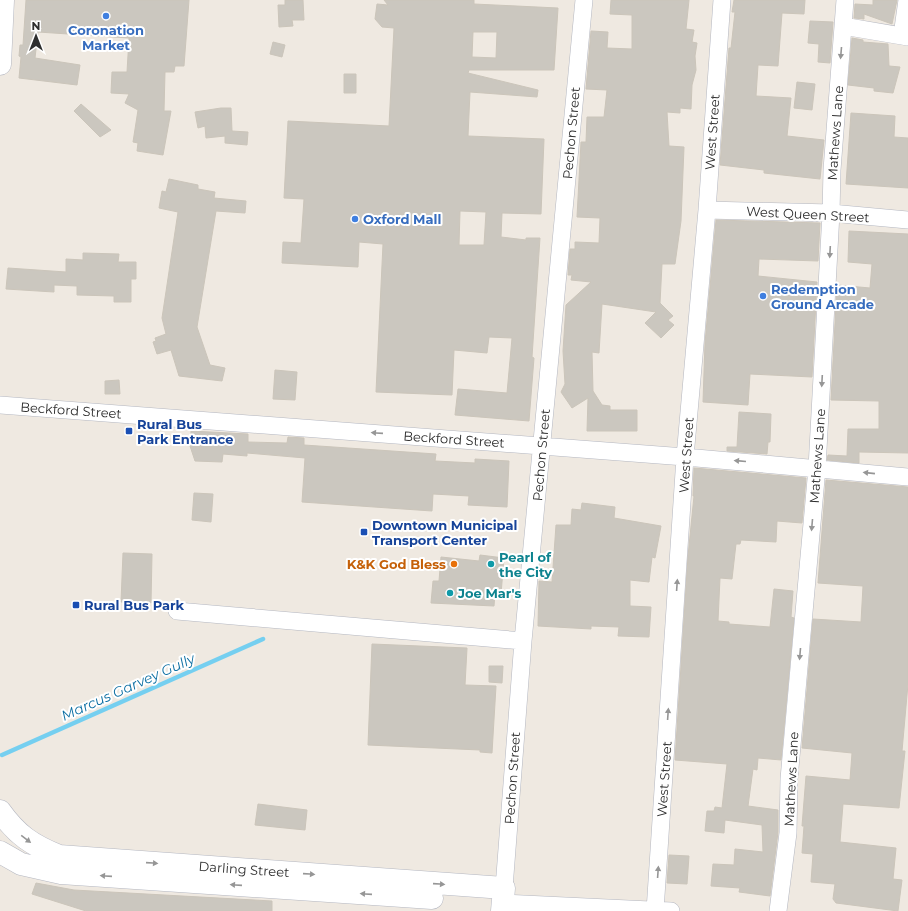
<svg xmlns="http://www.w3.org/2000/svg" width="908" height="911" font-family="Montserrat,sans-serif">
  <rect width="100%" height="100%" fill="#efe9e1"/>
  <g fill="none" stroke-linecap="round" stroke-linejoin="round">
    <path stroke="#75cff0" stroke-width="4.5" d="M 2,755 L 263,639"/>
  </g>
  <path fill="#cbc7bf" stroke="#cbc5ba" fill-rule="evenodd" d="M 26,0 L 189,0 L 184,66 L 175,66 L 174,72 L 165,72 L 164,111 L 171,111 L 163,155 L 137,151 L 138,143 L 133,142 L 138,110 L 125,103 L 129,94 L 111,93 L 112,72 L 127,72 L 129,38 L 38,32 L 35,58 L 80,65 L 77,85 L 19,78 L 21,57 L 19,56 L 20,45 L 23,45 Z
    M 285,0 L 303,0 L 304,20 L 292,20 L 293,26 L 279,27 L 278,5 L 285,5 Z
    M 384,0 L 474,0 L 474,4 L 558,8 L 554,70 L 469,70 L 468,73 L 538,90 L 537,97 L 470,92 L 468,136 L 544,139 L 541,214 L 502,213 L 501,237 L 526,240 L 526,238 L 540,238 L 532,357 L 534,358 L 529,421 L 455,415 L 458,389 L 507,393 L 512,338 L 489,337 L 487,353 L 454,350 L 452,395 L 376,392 L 383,244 L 359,242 L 358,267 L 282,263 L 283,242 L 301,243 L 304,199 L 284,198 L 288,121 L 389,126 L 394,28 L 382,27 L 375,19 L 377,4 L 388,5 ZM 473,32 L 497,32 L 496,58 L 472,57 ZM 460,211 L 486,212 L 484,245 L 459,245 Z
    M 611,0 L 689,0 L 686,29 L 694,30 L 692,42 L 697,43 L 695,56 L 696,70 L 692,85 L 691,109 L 680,108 L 680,113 L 667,112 L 669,146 L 684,147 L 681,221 L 675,264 L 662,264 L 660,303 L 673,316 L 668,320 L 674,325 L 661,338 L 645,323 L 656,312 L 602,304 L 599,353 L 592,352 L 593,391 L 602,405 L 610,406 L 610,410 L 637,410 L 637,431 L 587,431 L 588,398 L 572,408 L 561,392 L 565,384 L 563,351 L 566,305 L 591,282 L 571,280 L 572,275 L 568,275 L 570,249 L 575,249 L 575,242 L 599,243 L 600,218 L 577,217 L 581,142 L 586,142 L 587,117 L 604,117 L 607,90 L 586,89 L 591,31 L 608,32 L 607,48 L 632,49 L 632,15 L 610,14 Z
    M 734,0 L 805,0 L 804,14 L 782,13 L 778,66 L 758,65 L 756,96 L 791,98 L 787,136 L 824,140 L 820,179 L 764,173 L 764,170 L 720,165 L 729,48 L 731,48 L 735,12 L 732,12 Z
    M 873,0 L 897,0 L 892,24 L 864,14 L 864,19 L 854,18 L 855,4 L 873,5 Z
    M 810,21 L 833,22 L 830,63 L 818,62 L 819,44 L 808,43 Z
    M 852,38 L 863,40 L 863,42 L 888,44 L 889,66 L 900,67 L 893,93 L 874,91 L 874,88 L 848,85 Z
    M 273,42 L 285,45 L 282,57 L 270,54 Z
    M 344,74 L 356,74 L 356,93 L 344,93 Z
    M 797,82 L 815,84 L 812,110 L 794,108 Z
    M 81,104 L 111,130 L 100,137 L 74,111 Z
    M 221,108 L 231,108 L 232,131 L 248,132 L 247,145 L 225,143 L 225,136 L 206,138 L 205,126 L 198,128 L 195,112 Z
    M 851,113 L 895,116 L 894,137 L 908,138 L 908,188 L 846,184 Z
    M 169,179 L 198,185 L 198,189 L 215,192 L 214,198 L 246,201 L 245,213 L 216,211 L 197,327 L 210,365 L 225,368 L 222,381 L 179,376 L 171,350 L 157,354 L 153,342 L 156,341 L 155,338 L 166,334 L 162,318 L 178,212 L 159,208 L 162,191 L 166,192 Z
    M 716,220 L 820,223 L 818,261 L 759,259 L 758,276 L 817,282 L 812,377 L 750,374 L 748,405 L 703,402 L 705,343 Z
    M 849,231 L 908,234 L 908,453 L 859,452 L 859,463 L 827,460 L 828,455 L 847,456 L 848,429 L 879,429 L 879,401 L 831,400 L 837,285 L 870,288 L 872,264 L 848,262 Z
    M 83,253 L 119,254 L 118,262 L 136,262 L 136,279 L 131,279 L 131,302 L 114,302 L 114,296 L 77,295 L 77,286 L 54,285 L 54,292 L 6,289 L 8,268 L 66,272 L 66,259 L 83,260 Z
    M 275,370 L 297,372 L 295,400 L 273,399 Z
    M 119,380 L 120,394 L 105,394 L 105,381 Z
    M 739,412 L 771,414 L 770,442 L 768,442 L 767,454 L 727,451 L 727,447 L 737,447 Z
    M 191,431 L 248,434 L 248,442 L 287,443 L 288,437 L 304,438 L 304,445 L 436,454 L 435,461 L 475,463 L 475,459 L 509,461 L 507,507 L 468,505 L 469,496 L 433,494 L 432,511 L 302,502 L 305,458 L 247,453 L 247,456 L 223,454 L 222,462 L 195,461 L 190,446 Z
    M 694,468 L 806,478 L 802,523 L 777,521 L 776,542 L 741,540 L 740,544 L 736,544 L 732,579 L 720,578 L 718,621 L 729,622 L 729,624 L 770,627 L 774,589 L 793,591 L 791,617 L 794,618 L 781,760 L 758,758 L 757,770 L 753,769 L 748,806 L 778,810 L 778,832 L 770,896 L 739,892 L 740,888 L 711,886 L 713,864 L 734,865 L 735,849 L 763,852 L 762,825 L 725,820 L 724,833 L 705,831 L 707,811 L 714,811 L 715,807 L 722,808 L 727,764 L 675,760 L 688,556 L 694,496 L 693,496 Z
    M 826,480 L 908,487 L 908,684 L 902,751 L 905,751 L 899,808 L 843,804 L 840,842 L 896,848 L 893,879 L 902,880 L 898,911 L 836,903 L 833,899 L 835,884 L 811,882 L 813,854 L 802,853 L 804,826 L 802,826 L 806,776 L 850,780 L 852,753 L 802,748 L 813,619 L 861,622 L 863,586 L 818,583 Z
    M 194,493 L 213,494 L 211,522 L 192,520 Z
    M 582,503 L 615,507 L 614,518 L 661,526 L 655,558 L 652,557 L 649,582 L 630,580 L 630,606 L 651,607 L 649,637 L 618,636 L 619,627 L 591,626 L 591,629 L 538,626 L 539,581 L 552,582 L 556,525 L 571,525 L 572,509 L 581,510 Z
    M 123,553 L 152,554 L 151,603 L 121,602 Z
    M 480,555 L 504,558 L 501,594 L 495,593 L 494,606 L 431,603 L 433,581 L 439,581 L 441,557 L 479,561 Z
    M 372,644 L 467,648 L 465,685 L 496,686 L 492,753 L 480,752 L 480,750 L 368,745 Z
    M 489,666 L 503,666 L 502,683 L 489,682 Z
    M 258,804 L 307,810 L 305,830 L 255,825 Z
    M 669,855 L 689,856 L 687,884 L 667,883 Z
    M 36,883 L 74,890 L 272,901 L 272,911 L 86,911 L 32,894 Z"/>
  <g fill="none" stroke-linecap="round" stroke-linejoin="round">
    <defs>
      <path id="street" d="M 843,26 L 908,37
        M 902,36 L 907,0
        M 707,210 L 831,213 L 908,220
        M 0,405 L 685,457 L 908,477
        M 177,611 L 523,641
        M 504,888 L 523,641 L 584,0
        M 503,903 L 671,911
        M 655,911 L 685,457 L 707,210 L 722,0
        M 778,911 L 788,833 L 789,779 L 817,468 L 831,213 L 832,170 L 845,0"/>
      <path id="secondary" d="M 0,64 L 3,0
        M 0,811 C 17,835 32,845 59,856 L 504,888 L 502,911
        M 0,852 L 21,864 L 61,873 L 432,898"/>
    </defs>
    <use href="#street" stroke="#b4b7c1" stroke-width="18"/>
    <use href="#secondary" stroke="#b4b7c1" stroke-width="23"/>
    <use href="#street" stroke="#fff" stroke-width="17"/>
    <use href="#secondary" stroke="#fff" stroke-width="22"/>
  </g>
  <defs><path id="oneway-solid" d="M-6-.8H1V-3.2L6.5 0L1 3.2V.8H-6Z"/></defs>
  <g fill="#969696">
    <use href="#oneway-solid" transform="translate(841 53) rotate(95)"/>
    <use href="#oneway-solid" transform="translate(830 252) rotate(93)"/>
    <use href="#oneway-solid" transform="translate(822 381) rotate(93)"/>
    <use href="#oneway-solid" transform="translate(377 433) rotate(-176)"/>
    <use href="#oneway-solid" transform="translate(740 461) rotate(-175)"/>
    <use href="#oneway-solid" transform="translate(869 473) rotate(-174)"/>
    <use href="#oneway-solid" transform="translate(812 525) rotate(95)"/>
    <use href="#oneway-solid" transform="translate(677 585) rotate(-86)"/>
    <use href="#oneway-solid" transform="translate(800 654) rotate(95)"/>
    <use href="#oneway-solid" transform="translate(668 714) rotate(-86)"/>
    <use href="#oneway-solid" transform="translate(26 839) rotate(37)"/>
    <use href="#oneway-solid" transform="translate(152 863) rotate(4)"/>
    <use href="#oneway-solid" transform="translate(658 872) rotate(-86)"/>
    <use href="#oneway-solid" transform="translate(309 874) rotate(4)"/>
    <use href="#oneway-solid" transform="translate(106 876) rotate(-176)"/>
    <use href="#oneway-solid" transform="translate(439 884) rotate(4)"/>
    <use href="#oneway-solid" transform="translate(236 885) rotate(-176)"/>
    <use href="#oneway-solid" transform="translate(366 894) rotate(-176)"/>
  </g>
  <g fill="#3f7fe0" stroke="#fff" stroke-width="1.5">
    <circle cx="106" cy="16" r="4"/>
    <circle cx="355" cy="219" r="4"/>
    <circle cx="763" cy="296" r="4"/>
  </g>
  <g fill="#1a4fb4" stroke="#fff" stroke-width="1.5">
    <rect x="125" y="427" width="8" height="8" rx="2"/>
    <rect x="360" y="528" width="8" height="8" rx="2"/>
    <rect x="72" y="601" width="8" height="8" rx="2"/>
  </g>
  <circle fill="#e8710a" stroke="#fff" stroke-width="1.5" cx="454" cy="564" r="4"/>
  <g fill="#0f9aa8" stroke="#fff" stroke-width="1.5">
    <circle cx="491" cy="564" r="4"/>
    <circle cx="450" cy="593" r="4"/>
  </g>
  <g text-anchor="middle" stroke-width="4" stroke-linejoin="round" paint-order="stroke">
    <g font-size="13" font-weight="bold" fill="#366cbe" stroke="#fff" text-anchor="start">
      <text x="106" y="35" text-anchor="middle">Coronation<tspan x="106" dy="15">Market</tspan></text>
      <text x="363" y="224">Oxford Mall</text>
      <text x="771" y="294">Redemption<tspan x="771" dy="15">Ground Arcade</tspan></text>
    </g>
    <g font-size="13" fill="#2e2e2e" stroke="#fff">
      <text transform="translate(712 132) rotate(-86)" y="5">West Street</text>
      <text transform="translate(571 133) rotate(-85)" y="5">Pechon Street</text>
      <text transform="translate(835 133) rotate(-86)" y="5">Mathews Lane</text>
      <text transform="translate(808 214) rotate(3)" y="5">West Queen Street</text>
      <text transform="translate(71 410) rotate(4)" y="5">Beckford Street</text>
      <text transform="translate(454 439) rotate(4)" y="5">Beckford Street</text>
      <text transform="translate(541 455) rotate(-85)" y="5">Pechon Street</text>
      <text transform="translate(686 455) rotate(-86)" y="5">West Street</text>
      <text transform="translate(817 456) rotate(-86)" y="5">Mathews Lane</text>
      <text transform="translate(512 778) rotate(-86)" y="5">Pechon Street</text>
      <text transform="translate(664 779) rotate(-86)" y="5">West Street</text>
      <text transform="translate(791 779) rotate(-87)" y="5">Mathews Lane</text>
      <text transform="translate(244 869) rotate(4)" y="5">Darling Street</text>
    </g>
    <g font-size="13" font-weight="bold" fill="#164399" stroke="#fff" text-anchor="start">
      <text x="137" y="429">Rural Bus<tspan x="137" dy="15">Park Entrance</tspan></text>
      <text x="372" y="530">Downtown Municipal<tspan x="372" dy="15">Transport Center</tspan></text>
      <text x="84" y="610">Rural Bus Park</text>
    </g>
    <g font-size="13" font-weight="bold" fill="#0d838f" stroke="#fff" text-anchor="start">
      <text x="499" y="562">Pearl of<tspan x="499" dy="15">the City</tspan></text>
      <text x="458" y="598">Joe Mar's</text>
    </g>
    <g font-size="13" font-weight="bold" fill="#c56008" stroke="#fff" text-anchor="end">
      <text x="446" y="569">K&amp;K God Bless</text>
    </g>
    <g font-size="14" font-style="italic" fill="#0d6fa3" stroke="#fff">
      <text transform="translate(128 687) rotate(-24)" y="5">Marcus Garvey Gully</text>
    </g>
  </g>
  <g transform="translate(36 36)" stroke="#ffffff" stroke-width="3" paint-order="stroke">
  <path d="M0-3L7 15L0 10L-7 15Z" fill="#2e2e2e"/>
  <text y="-6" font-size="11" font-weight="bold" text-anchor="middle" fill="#2e2e2e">N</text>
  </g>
</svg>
